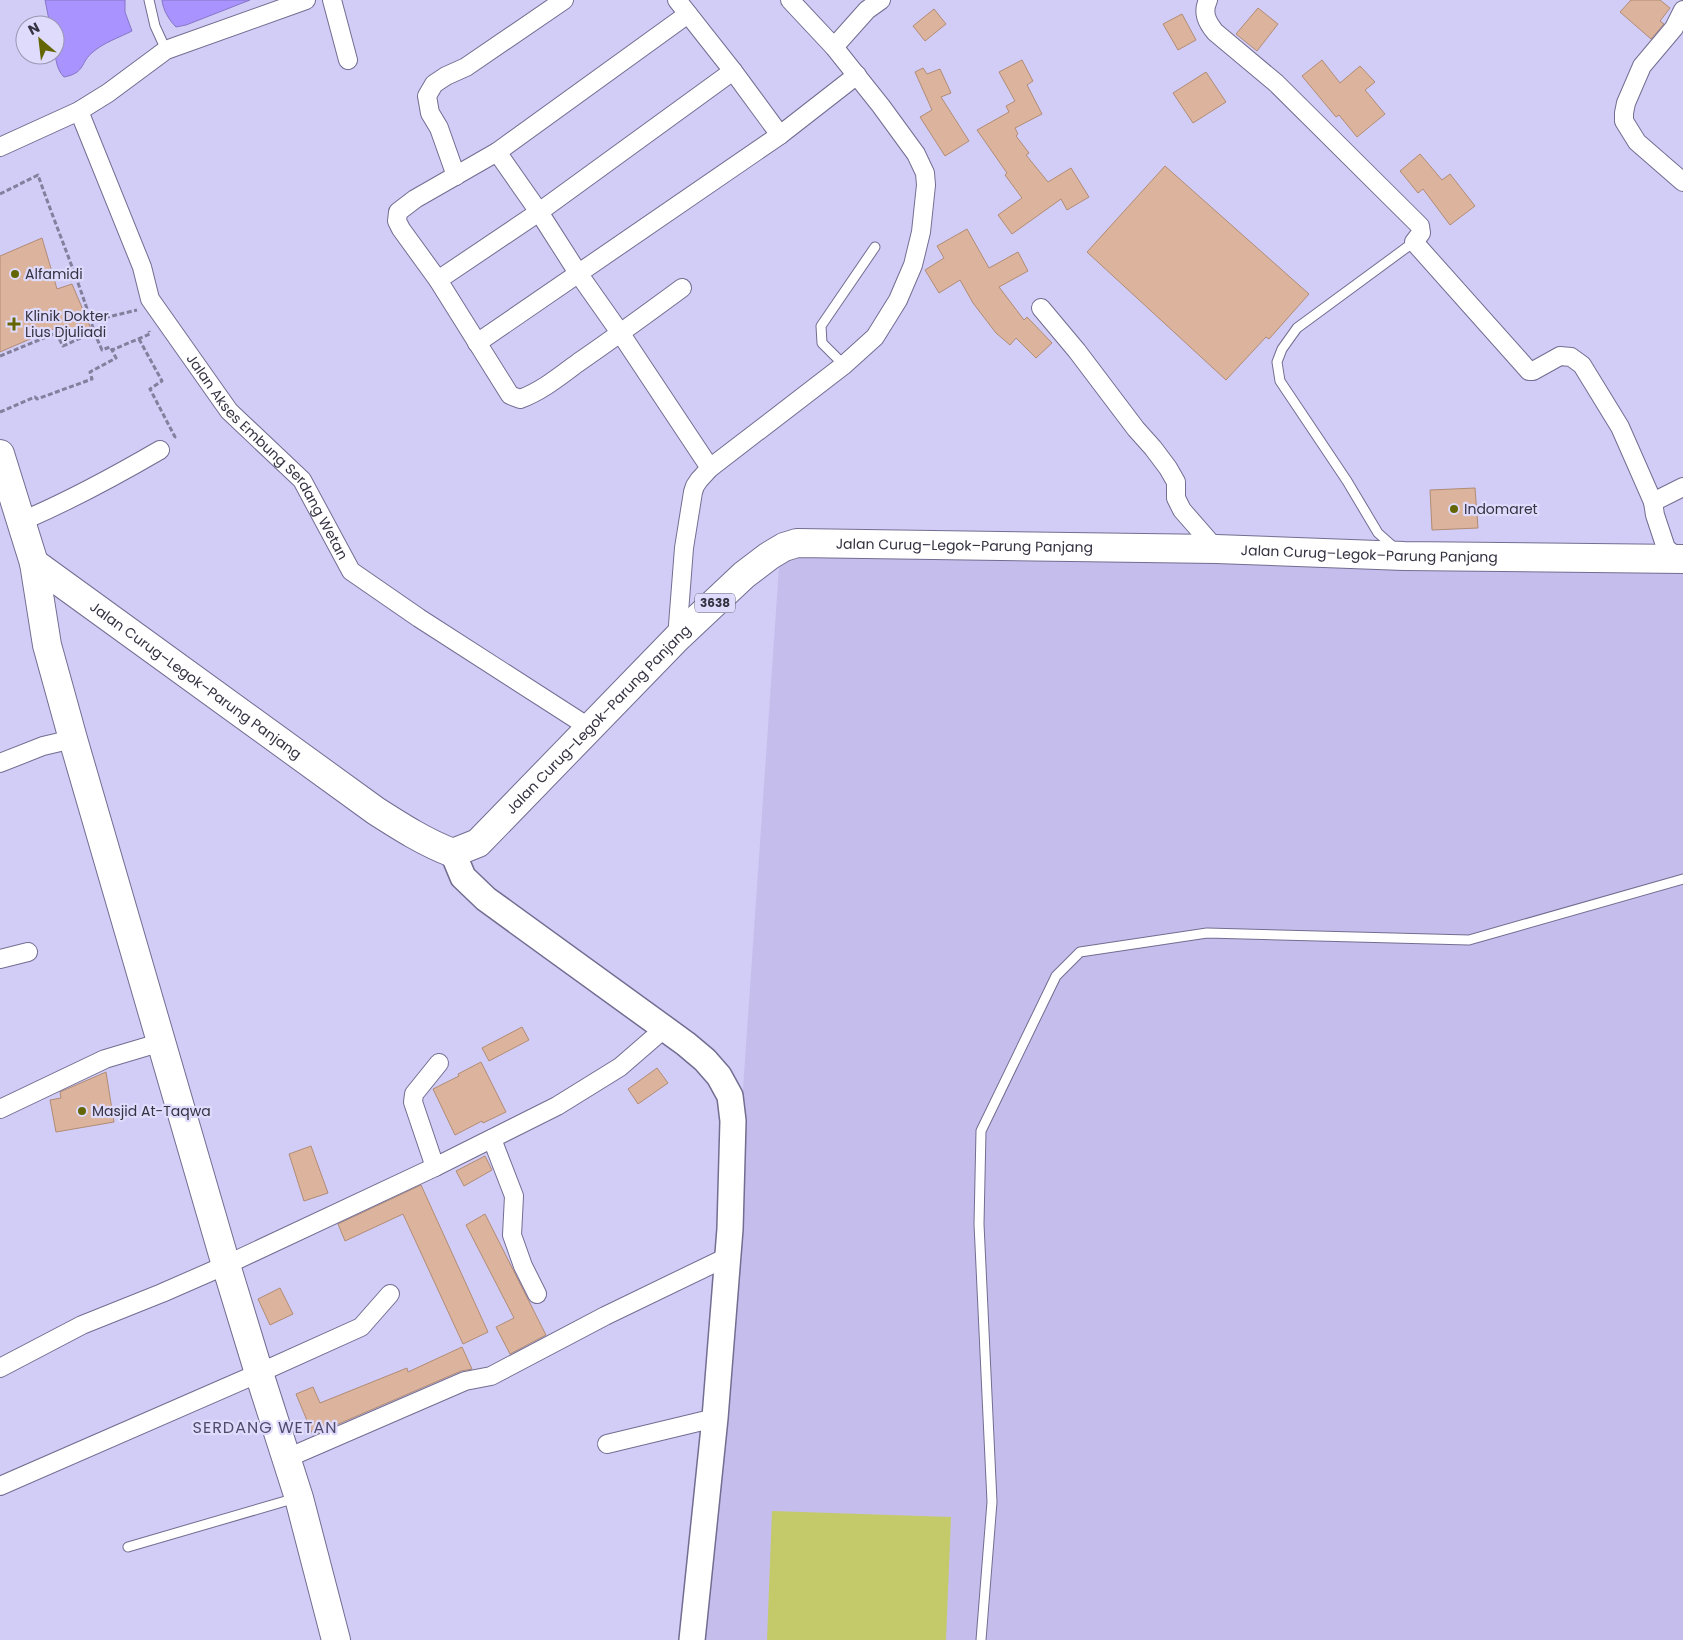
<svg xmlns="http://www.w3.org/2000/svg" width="1683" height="1640" font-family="Poppins,sans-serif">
  <rect width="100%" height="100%" fill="#d2cdf6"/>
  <path fill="#c5beec" d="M 813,545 L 1683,572 L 1683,1640 L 705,1640 L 779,567 Z"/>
  <path fill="#c4ca6a" d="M 772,1511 L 951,1517 L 946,1640 L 767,1640 Z"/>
  <path fill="#a993fe" stroke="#8676c6" d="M 45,0 L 125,0 L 125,12 L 132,31 C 120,37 103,43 93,52 C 80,62 86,73 64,77 C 52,65 55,41 55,25 L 50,25 Z
    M 162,0 L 250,0 L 186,25 L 176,27 C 169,20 163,10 162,0 Z"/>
  <path fill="#dcb49d" stroke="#b18b75" d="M 1631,0 L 1660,0 L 1670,8 L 1660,21 L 1664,24 L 1651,39 L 1620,12 Z
    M 1258,8 L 1278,24 L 1257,51 L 1236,34 Z
    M 934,9 L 946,24 L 925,41 L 913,26 Z
    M 1182,14 L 1196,40 L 1178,50 L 1163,24 Z
    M 1022,60 L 1033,81 L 1027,85 L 1042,114 L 1015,128 L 1018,134 L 1016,136 L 1029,153 L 1026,155 L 1048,182 L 1071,168 L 1089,197 L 1067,210 L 1061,199 L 1012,234 L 998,215 L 1022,198 L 1005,175 L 1007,173 L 977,130 L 1009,112 L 1006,106 L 1015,101 L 999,72 Z
    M 1322,60 L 1340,83 L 1360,66 L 1375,82 L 1365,90 L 1385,114 L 1357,137 L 1339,115 L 1336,117 L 1302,76 Z
    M 923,68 L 927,74 L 940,69 L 951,93 L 941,97 L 969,141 L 945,156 L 920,117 L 932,110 L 915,72 Z
    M 1206,72 L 1226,102 L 1193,123 L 1173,93 Z
    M 1420,154 L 1442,180 L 1450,174 L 1475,206 L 1450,225 L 1423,189 L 1418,193 L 1400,171 Z
    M 1165,166 L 1309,294 L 1269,339 L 1266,337 L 1226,380 L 1087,252 Z
    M 967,229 L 989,268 L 1018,252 L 1028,271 L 999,287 L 1024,320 L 1027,317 L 1052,343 L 1036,358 L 1016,338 L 1010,345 L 996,333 L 973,303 L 960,280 L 939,293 L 925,270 L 944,258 L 937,246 Z
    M 42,238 L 57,289 L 72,284 L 92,331 L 63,341 L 58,327 L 0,352 L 0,256 Z
    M 1475,488 L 1478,528 L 1432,530 L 1430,490 Z
    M 522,1027 L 529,1040 L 489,1061 L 482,1048 Z
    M 481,1062 L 506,1112 L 483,1123 L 482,1121 L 455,1135 L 433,1089 L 459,1076 L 458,1074 Z
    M 657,1068 L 668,1083 L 638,1104 L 628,1089 Z
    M 106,1072 L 114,1122 L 56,1132 L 50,1100 L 61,1098 L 60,1092 Z
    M 311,1146 L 328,1193 L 304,1201 L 289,1154 Z
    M 485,1156 L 492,1170 L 464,1186 L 456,1171 Z
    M 421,1185 L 488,1332 L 463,1344 L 403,1214 L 345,1241 L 338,1224 Z
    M 485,1214 L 546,1335 L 510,1354 L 496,1327 L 514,1318 L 466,1225 Z
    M 280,1288 L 293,1314 L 270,1325 L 258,1299 Z
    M 462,1347 L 472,1369 L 461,1371 L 313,1435 L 296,1394 L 313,1387 L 320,1403 L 407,1368 L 408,1372 Z"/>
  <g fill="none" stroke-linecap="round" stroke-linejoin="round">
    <defs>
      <path id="lane" d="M 149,0 L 155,26 L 166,50
        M 844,365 L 822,343 L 821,326 L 875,247
        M 1396,549 L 1378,533 L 1347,481 L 1280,381 L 1277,362 L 1282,349 L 1297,328 L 1414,242
        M 128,1547 L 296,1498
        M 981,1640 L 992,1502 L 979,1224 L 981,1131 L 1056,976 L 1080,952 L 1207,933 L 1469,940 L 1683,879"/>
      <g id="street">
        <path d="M 332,0 L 348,60"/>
        <path d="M 677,0 L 733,71 L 780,135"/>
        <path d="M 1208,0 C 1202,13 1207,22 1215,32 L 1276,83 L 1420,226 L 1421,233 L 1414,242 L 1529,371 L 1533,371 L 1560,356 L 1571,357 L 1582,365 L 1620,427 L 1653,502"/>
        <path d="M 1683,10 L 1674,28 L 1642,66 L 1626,103 L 1624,113 L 1624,121 L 1637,142 L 1683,182"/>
        <path d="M 834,47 L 867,10 L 881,0"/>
        <path id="s1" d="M 79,111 L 142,267 L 150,299 L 229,411 L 302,480 L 351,571 L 419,618 L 590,728"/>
        <path d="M 0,147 L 79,111 L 108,93 L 166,50 L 306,0"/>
        <path d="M 497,152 L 539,212 L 578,273 L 621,334 L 710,468"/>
        <path d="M 456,176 L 439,128 L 430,113 L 427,96 L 434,84 L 446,76 L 466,67 L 564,0"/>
        <path d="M 438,280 L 401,229 L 397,221 L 398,212 L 415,199 L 497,152 L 688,14"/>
        <path d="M 682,288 C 648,313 614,338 579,362 C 560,376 542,391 520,399 L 510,395 L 438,280 L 539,212 L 733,71"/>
        <path d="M 1041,308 L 1077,351 L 1136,429 L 1153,448 L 1168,468 L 1176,482 L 1176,498 L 1182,510 L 1216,549"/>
        <path d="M 477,343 L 780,135 L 857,75"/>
        <path d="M 19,514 L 29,518 C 75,498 117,475 160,450"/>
        <path d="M 1679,559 L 1666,548 L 1655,515 L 1653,502 L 1683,487"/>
        <path d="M 677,638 L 684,548 L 693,492 L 695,486 L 699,480 L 710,468 L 844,365 L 875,337 L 898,300 L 913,265 L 921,232 L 926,185 L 925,173 L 916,154 L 881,106 L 834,47 L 790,0"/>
        <path d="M 0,763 L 43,746 L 73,739"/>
        <path d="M 0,959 L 28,952"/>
        <path d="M 0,1109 L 105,1059 L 162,1042"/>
        <path d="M 492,1139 L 514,1196 L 512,1235 L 523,1266 L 537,1294"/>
        <path d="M 435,1167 L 413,1102 L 414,1094 L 439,1063"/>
        <path d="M 0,1368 L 82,1325 L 162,1293 L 226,1265 L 435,1167 L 557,1106 L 620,1067 L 665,1028"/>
        <path d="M 607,1444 L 715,1418"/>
        <path d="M 285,1459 L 465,1381 L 491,1376 L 605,1316 L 727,1257"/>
        <path d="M 0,1486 L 259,1373 L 361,1327 L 390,1294"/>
      </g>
      <path id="secondary" d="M 453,853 L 463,877 L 486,899 L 686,1044 L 705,1060 L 719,1076 L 730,1096 L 733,1121 L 730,1229 L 715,1418 L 692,1640"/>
      <g id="primary">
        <path id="s2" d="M 0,454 L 34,563 L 376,811 C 401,827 426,843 453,853 L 478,843 L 677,638 L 744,575 L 769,556 L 784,547 L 797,543 L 1216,549 L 1404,556 L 1683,559"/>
        <path d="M 34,563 L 47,645 L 73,739 L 226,1265 L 259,1373 L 299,1498 L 336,1640"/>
      </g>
    </defs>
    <use href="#lane" stroke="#726d91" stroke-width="11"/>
    <use href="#street" stroke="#726d91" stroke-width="20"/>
    <use href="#secondary" stroke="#726d91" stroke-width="28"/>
    <use href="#primary" stroke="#726d91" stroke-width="30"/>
    <path stroke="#837f9c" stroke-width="3" stroke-dasharray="5 2.5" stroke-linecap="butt" d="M 0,194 L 38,175 C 55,224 75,271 91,321
      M 94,332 L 102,350 L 110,347 L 112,350 L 150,334 L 149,331
      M 139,339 L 162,381 L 150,389 L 175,437 L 173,439
      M 0,356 L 56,333 L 63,346 L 94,332 L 91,321 L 137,310
      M 0,412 L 35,397 L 37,399 L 92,379 L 90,372 L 116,358 L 112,350"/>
    <use href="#lane" stroke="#fff" stroke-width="9"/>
    <use href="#street" stroke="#fff" stroke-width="18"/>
    <use href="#secondary" stroke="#fff" stroke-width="25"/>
    <use href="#primary" stroke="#fff" stroke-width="28"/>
  </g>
  <g fill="#636602" stroke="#dfdbfc" stroke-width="2">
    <circle cx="15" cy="274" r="5"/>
    <path d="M11.5 316.5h5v5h5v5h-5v5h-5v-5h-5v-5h5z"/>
    <circle cx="1454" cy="509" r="5"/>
    <circle cx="82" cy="1111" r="5"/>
  </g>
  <g text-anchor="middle" stroke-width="4.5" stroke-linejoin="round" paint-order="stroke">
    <rect fill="#dfdbfc" stroke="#68657a" stroke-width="1" x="695" y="593.5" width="40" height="19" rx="4"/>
    <g font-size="12" font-weight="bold" fill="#353242">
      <text x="715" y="607">3638</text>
    </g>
    <g font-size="14" fill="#353242" stroke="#dfdbfc" text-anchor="start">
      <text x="25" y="279">Alfamidi</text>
      <text x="25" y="321">Klinik Dokter<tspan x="25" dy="16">Lius Djuliadi</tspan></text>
      <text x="1464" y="514">Indomaret</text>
      <text x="92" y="1116">Masjid At-Taqwa</text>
    </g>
    <g font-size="14" fill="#353242" stroke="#dfdbfc">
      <text dy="5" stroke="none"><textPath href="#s1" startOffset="399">Jalan Akses Embung Serdang Wetan</textPath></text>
      <text dy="5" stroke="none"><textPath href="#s2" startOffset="1259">Jalan Curug–Legok–Parung Panjang</textPath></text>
      <text dy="5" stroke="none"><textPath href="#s2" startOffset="1664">Jalan Curug–Legok–Parung Panjang</textPath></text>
      <text dy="5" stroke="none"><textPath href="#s2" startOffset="314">Jalan Curug–Legok–Parung Panjang</textPath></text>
      <text dy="5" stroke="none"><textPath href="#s2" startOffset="824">Jalan Curug–Legok–Parung Panjang</textPath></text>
    </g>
    <g font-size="16" letter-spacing="1" fill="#504a6d" stroke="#dfdbfc">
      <text x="265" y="1433">SERDANG WETAN</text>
    </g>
  </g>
  <g transform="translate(40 40) rotate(332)"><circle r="24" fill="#dfdbfc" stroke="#9b97b2"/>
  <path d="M0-4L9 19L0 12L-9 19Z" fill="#636602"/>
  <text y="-8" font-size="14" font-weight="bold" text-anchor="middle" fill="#353242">N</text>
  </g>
</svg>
